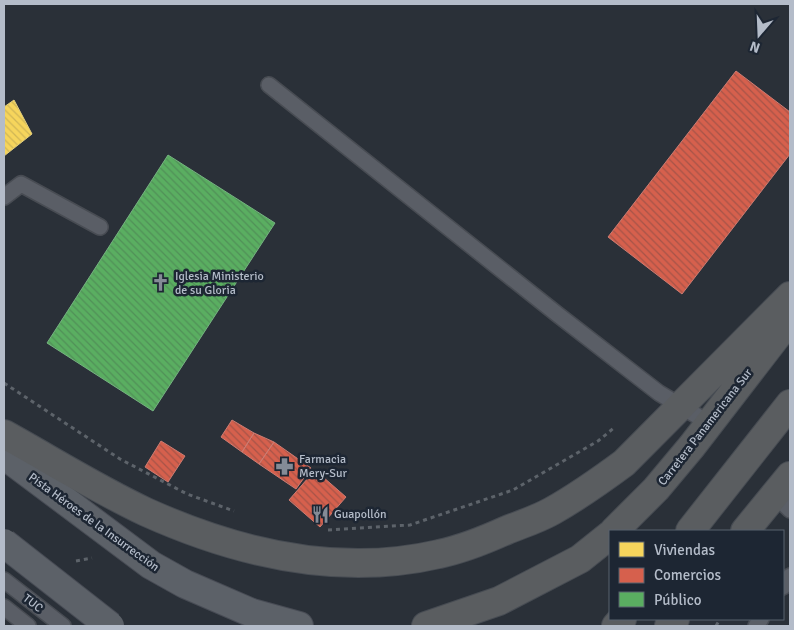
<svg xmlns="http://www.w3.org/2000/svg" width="794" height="630" font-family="Signika,sans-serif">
  <defs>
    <pattern id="homes-back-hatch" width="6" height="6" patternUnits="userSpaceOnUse" patternTransform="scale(1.25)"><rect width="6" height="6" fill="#f6d55c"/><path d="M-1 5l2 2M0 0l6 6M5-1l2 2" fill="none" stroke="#d0b656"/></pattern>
    <pattern id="shops-back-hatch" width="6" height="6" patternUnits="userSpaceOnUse" patternTransform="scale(1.25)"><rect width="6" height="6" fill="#d6604d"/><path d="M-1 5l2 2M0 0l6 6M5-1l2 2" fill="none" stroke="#a65448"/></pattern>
    <pattern id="public-back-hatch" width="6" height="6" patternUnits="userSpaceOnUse" patternTransform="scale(1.25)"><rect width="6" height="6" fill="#5aae61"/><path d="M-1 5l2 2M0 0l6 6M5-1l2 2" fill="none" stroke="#519058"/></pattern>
  </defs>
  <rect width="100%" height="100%" fill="#2a3038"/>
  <path fill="url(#homes-back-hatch)" stroke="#e2ce7d" d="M 14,100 L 32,134 L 4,156 L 4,107 Z"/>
  <path fill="url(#shops-back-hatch)" stroke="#cc7c72" d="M 736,71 L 790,112 L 790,154 L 682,294 L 608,237 Z
    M 232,420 L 254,433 L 242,452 L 221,437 Z
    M 254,433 L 274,442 L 259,464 L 242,452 Z
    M 161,441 L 185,456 L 168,482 L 145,467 Z
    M 274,442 L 311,468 L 296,489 L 259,464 Z
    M 315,470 L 346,497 L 320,527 L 289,500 Z"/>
  <path fill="url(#public-back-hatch)" stroke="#75b280" d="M 168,155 L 275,223 L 153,411 L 47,343 Z"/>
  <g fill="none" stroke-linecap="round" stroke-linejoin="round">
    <defs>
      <path id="lane" d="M 269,85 L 557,314 L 659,393 L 709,423
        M 4,197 L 21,184 L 100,227
        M 775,495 L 790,510
        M 4,580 L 63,626
        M 783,587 L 790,576
        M 4,607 L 28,626
        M 756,626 L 761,619"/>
      <path id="primary" d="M 4,455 L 151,565 L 185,584 L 252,613 L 299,626"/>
      <path id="highway" d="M 4,434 C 51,460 97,489 146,512 C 237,553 340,577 439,554 C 463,549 485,540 507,530 C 522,524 538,519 552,511 C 577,497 601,480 624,463 L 790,296
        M 614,531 L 656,489 L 692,446 L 790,319
        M 690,531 L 790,404
        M 745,531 L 790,476
        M 426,626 L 499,601 L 580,559 L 610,535
        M 616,626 L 622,619
        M 669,626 L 675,619"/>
    </defs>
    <use href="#lane" stroke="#484c53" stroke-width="18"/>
    <use href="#primary" stroke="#484c55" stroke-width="30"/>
    <use href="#highway" stroke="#474c53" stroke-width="30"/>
    <path stroke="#5d636a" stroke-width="3" stroke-dasharray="4 4" stroke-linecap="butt" d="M 4,383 L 120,459 L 187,494 L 234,511
      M 328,530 L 410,525 L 513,490 L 598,441 L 615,427
      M 76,561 L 92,558
      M 716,626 L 720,619"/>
    <use href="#lane" stroke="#5a5e66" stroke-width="15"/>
    <use href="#primary" stroke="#5c6168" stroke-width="28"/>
    <use href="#highway" stroke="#5a5d60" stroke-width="28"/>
    <defs>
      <path id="primary-bridge" d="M 4,543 L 110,626"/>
    </defs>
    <use href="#primary-bridge" stroke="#484c55" stroke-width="30" stroke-linecap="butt"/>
    <use href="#primary-bridge" stroke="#5c6168" stroke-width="28"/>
  </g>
  <defs>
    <symbol id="church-bare" viewBox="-9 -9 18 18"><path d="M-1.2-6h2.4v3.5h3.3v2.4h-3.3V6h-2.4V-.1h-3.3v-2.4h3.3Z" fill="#848b96" stroke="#1d2633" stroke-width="2.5" paint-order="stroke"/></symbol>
    <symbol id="pharmacy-bare" viewBox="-9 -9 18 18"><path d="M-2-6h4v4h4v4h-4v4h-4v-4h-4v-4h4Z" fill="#848b96" stroke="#1d2633" stroke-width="2.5" paint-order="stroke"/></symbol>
    <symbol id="restaurant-bare" viewBox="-9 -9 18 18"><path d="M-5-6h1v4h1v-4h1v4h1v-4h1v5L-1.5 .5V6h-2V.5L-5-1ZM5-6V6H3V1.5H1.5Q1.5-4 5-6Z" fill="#848b96" stroke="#1d2633" stroke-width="2.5" paint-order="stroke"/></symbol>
  </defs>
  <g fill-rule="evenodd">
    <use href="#church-bare" x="148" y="270" width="25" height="25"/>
    <use href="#pharmacy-bare" x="272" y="454" width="25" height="25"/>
    <use href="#restaurant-bare" x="308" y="502" width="25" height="25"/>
  </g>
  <g text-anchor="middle" stroke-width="5" stroke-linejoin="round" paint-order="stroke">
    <g font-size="12" fill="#b4bcc9" stroke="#1d2633" text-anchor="start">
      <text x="175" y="280">Iglesia Ministerio<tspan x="175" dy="14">de su Gloria</tspan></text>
      <text x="299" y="463">Farmacia<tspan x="299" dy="14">Mery-Sur</tspan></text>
      <text x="334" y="518">Guapollón</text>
    </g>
    <g font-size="12" fill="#b4bcc9" stroke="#1d2633">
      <text transform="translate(705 427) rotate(-52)" y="4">Carretera Panamericana Sur</text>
      <text transform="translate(94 522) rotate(36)" y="4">Pista Héroes de la Insurrección</text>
      <text transform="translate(33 603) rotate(38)" y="4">TUC</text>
    </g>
  </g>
  <rect width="794" height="630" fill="none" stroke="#b4bcc9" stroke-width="10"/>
  <rect x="609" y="530" width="175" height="90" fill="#1d2633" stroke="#59626f"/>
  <rect x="619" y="542" width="25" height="15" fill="#f6d55c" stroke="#59626f"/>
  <text x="654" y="555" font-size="15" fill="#b4bcc9">Viviendas</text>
  <rect x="619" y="568" width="25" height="15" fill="#d6604d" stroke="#59626f"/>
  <text x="654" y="580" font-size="15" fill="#b4bcc9">Comercios</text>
  <rect x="619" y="592" width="25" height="15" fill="#5aae61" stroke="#59626f"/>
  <text x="654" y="605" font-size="15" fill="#b4bcc9">Público</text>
  <g transform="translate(759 35) rotate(199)" stroke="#1d2633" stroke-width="4" paint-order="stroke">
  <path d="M0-4L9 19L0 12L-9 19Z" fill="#b4bcc9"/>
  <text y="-8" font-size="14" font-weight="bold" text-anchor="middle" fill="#b4bcc9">N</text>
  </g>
</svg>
